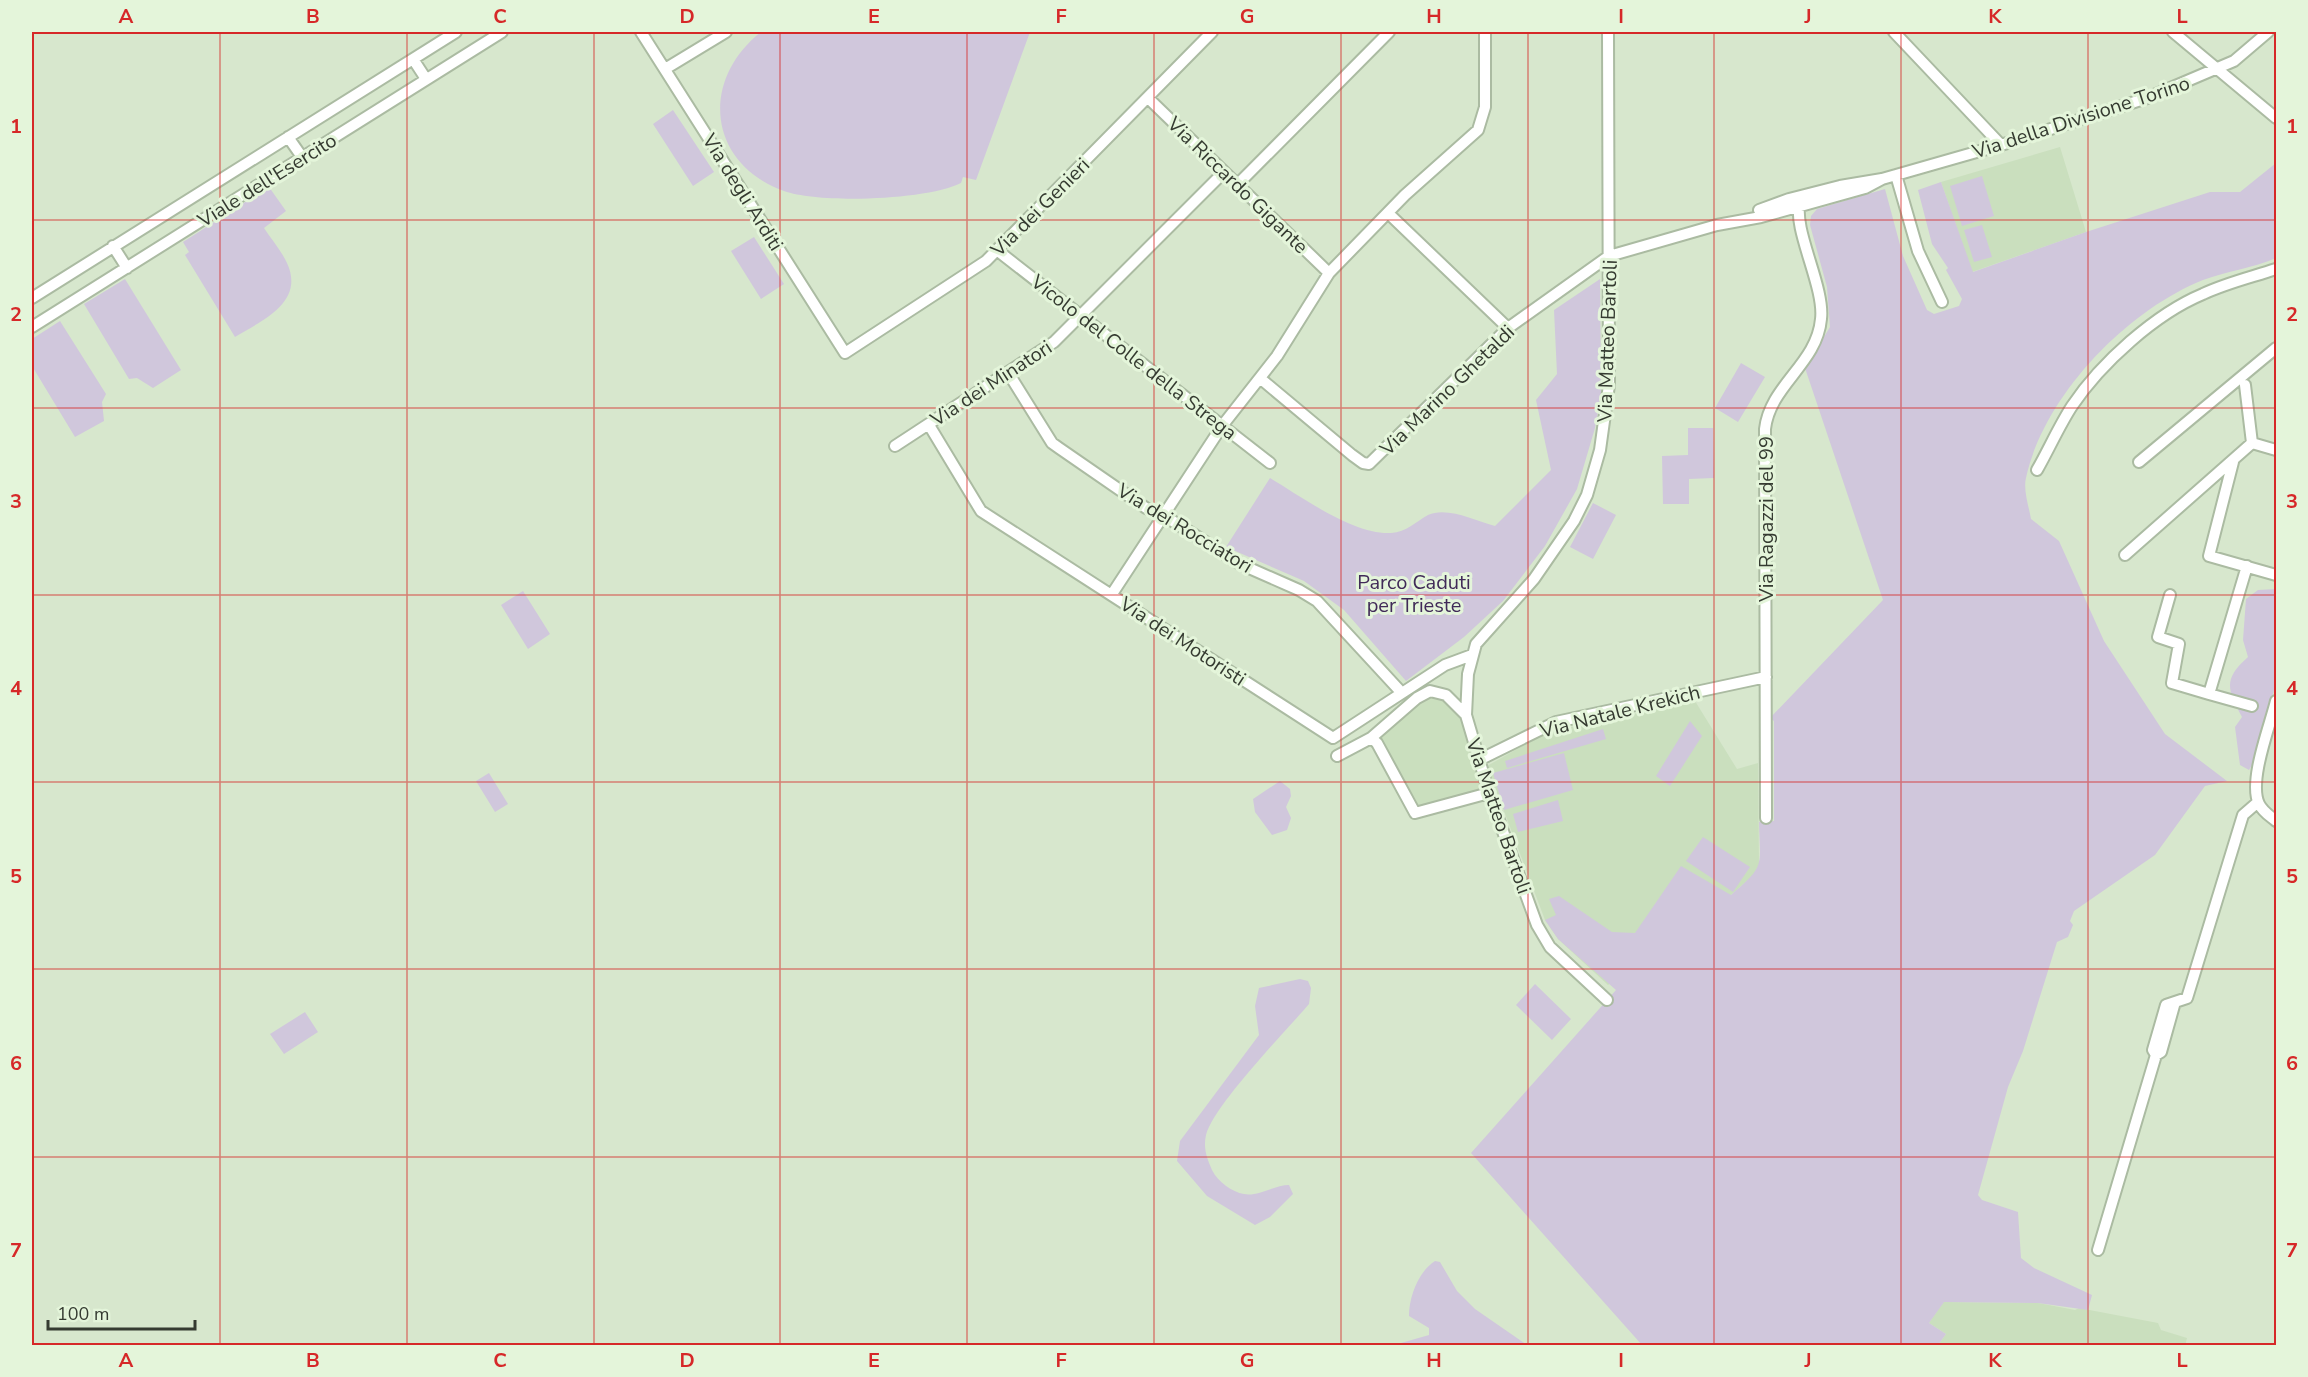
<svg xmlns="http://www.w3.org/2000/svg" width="2308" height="1377" font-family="'Nunito Sans',sans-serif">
  <rect width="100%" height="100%" fill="#d7e7cd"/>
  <path fill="#cadfbe" d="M 2060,147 L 2086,232 L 1972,272 L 1941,182 Z
    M 1437,694 L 1464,716 L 1485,791 L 1417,811 L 1376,736 L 1422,699 Z
    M 1695,701 L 1737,769 L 1758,763 L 1759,866 L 1756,873 L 1731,895 L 1608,985 L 1558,939 L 1545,920 L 1487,766 L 1547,732 Z
    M 1943,1302 L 2038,1303 L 2075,1310 L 2079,1308 L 2158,1323 L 2161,1330 L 2187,1338 L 2185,1346 L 1938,1345 L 1946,1334 L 1929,1323 Z"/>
  <path fill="#d0c7dc" d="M 761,32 L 1030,32 L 976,180 L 963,177 L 961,183 C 928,200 820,204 784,191 C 707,163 700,80 761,32 Z
    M 673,110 L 714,172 L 693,186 L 653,124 Z
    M 2276,163 L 2276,258 C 2253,268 2227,271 2203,280 C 2126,311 2044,396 2026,478 C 2023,490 2029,507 2031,519 L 2059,541 L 2104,641 L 2165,734 L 2227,781 L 2205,786 L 2155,855 L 2074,911 L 2070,921 L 2073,925 L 2068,937 L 2057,942 L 2023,1051 L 2008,1087 L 1978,1195 L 1982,1200 L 2018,1212 L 2021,1258 L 2034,1268 L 2092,1295 L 2088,1310 L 2038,1303 L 1944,1302 L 1929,1323 L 1946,1334 L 1938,1345 L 1642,1345 L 1471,1153 L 1616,990 L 1558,939 L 1545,920 L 1556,915 L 1549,899 L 1559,896 L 1612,932 L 1635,933 L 1681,866 L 1731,895 C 1766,865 1760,867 1759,822 L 1774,821 L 1774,721 L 1770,718 L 1883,600 L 1805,368 L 1830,327 L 1827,287 L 1810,225 L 1811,216 L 1817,209 L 1885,189 L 1903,256 L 1927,310 L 1934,314 L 1959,306 L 1962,299 L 1946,270 L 1948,268 L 1932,244 L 1918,190 L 1941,182 L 1973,272 L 2086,232 L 2210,192 L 2240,192 Z
    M 1982,176 L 1994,216 L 1962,226 L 1950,186 Z
    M 269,187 L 286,211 L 264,228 C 271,239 281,250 287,263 C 305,302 263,320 235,337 L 185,255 L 189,252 L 183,242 Z
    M 1982,225 L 1992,257 L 1974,262 L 1964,230 Z
    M 754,237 L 784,284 L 761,299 L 731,251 Z
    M 125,279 L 181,370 L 153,388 L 137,378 L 129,379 L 84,304 Z
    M 1600,279 L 1601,396 L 1595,428 L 1577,489 L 1545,546 L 1503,601 L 1464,637 L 1406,681 L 1344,610 L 1304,581 L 1226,547 L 1270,478 C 1302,497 1353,535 1391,533 C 1407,532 1415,522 1428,515 C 1447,506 1476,521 1495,526 L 1551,470 L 1536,400 L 1557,374 L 1554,310 Z
    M 60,321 L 106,394 L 102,402 L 104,421 L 75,437 L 32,366 L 32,339 Z
    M 1741,363 L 1765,377 L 1738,422 L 1715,408 Z
    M 1688,428 L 1713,428 L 1714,478 L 1689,479 L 1689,504 L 1663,504 L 1662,456 L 1688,455 Z
    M 1593,503 L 1616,515 L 1593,559 L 1570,547 Z
    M 2276,589 L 2276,682 L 2257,757 L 2249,770 L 2240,765 L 2235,727 L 2242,717 C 2228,690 2222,680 2248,657 L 2243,640 L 2246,599 L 2258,590 Z
    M 523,591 L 550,634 L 528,649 L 501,605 Z
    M 1690,721 L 1702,736 L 1670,786 L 1656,776 Z
    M 1603,729 L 1606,739 L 1507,768 L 1505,761 Z
    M 1564,753 L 1573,790 L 1504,810 L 1493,773 Z
    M 489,773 L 508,804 L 495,812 L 476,781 Z
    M 1280,781 L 1290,789 L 1291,796 L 1286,807 L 1291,818 L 1287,830 L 1272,835 L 1255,812 L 1253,799 Z
    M 1558,800 L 1563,821 L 1518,832 L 1513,814 Z
    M 1703,837 L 1750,867 L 1733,892 L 1686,861 Z
    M 1300,979 L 1308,981 L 1311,988 L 1309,1004 C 1286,1031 1214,1105 1206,1135 C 1203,1149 1207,1158 1212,1170 C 1218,1182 1232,1192 1244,1194 C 1257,1197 1275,1185 1289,1185 L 1293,1194 L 1270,1217 L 1255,1225 L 1207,1196 L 1177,1161 L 1180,1141 L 1259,1035 L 1255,1006 L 1259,988 Z
    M 1535,984 L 1571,1019 L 1552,1040 L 1516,1005 Z
    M 305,1012 L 318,1032 L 284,1054 L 270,1034 Z
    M 1435,1261 L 1440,1262 L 1457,1291 L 1475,1309 L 1527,1345 L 1394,1345 L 1429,1335 L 1429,1328 L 1409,1316 C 1409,1297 1418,1272 1435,1261 Z"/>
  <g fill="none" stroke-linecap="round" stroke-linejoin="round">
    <defs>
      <path id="minor" d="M 641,32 L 845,353 L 986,261 L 1212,32
        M 1894,32 L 2001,145
        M 2173,32 L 2276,118
        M 413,59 L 426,79
        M 665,69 L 726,32
        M 1148,98 L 1329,273
        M 288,137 L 302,157
        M 1896,175 L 1918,251 L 1942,302
        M 1238,184 L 1389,32
        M 1829,192 L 1846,185
        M 1759,210 L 1789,199 L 1840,186 L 1882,179 L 2001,145 L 2147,98 L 2234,61 L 2268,32
        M 1388,213 L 1508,328
        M 113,246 L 127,268
        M 998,251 L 1270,463
        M 32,298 L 456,32
        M 32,327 L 502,32
        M 1009,374 L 1052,443 L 1059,448 L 1146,508 L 1171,520 L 1240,564 L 1299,590 L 1317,601 L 1401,692
        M 1261,379 L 1352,455 L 1363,463 L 1369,464 L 1508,328 L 1609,256 L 1717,225 L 1761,217 L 1865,188 L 1882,179
        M 2245,385 L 2252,443
        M 929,425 L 981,511 L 1333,738 L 1445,665 L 1472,655
        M 895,446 L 1054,342 L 1224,172
        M 2139,462 L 2276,348
        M 2233,462 L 2209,556 L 2276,575
        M 2037,470 C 2049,449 2059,426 2072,406 C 2101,363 2155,314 2203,294 C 2226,283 2252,277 2276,269
        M 2125,555 L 2252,443 L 2276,450
        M 2247,566 L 2209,694 L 2252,706
        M 1112,594 L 1222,426 L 1277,356 L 1329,273 L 1405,195 L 1478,130 L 1485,107 L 1485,32
        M 2170,595 L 2158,637 L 2179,644 L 2172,683 L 2209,694
        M 2276,701 C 2270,726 2248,781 2259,804 C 2263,812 2270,816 2276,821
        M 1371,738 L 1417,698 L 1430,691 L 1446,695 L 1466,715
        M 1337,756 L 1371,738 L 1377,743 L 1415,813 L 1489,793
        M 1479,760 L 1556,722 L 1766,677
        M 1766,818 L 1765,429 C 1770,385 1817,364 1821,319 C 1825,287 1792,228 1800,202
        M 1607,1000 L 1550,947 L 1537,925 L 1489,793 L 1466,715 L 1468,674 L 1476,644 L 1534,579 L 1574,521 L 1587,495 L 1600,450 L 1609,385 L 1608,32
        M 2156,1055 L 2161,1052 L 2175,1002
        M 2098,1250 L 2156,1055 L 2153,1050 L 2166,1005 L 2187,998 L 2243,815 L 2258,802"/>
    </defs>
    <use href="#minor" stroke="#abbba2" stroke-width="14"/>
    <use href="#minor" stroke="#fff" stroke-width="10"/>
  </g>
  <path fill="none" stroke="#d62828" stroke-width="1.5" stroke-opacity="0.55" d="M 220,32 L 220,1346M 407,32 L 407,1346M 594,32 L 594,1346M 780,32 L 780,1346M 967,32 L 967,1346M 1154,32 L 1154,1346M 1341,32 L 1341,1346M 1528,32 L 1528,1346M 1714,32 L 1714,1346M 1901,32 L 1901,1346M 2088,32 L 2088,1346M 32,220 L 2276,220M 32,408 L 2276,408M 32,595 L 2276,595M 32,782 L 2276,782M 32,969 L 2276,969M 32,1157 L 2276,1157"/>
  <g text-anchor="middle" stroke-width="6" stroke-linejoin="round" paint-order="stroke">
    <g font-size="20" fill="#353b31" stroke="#e4f5da">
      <text transform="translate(2081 117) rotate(-18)" y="7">Via della Divisione Torino</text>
      <text transform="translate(267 180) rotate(-32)" y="7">Viale dell'Esercito</text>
      <text transform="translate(1238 185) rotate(44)" y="7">Via Riccardo Gigante</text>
      <text transform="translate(743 192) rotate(58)" y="7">Via degli Arditi</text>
      <text transform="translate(1040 207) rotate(-45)" y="7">Via dei Genieri</text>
      <text transform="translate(1607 341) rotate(-88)" y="7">Via Matteo Bartoli</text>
      <text transform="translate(1134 357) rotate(38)" y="7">Vicolo del Colle della Strega</text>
      <text transform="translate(991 383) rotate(-33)" y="7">Via dei Minatori</text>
      <text transform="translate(1447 390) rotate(-44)" y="7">Via Marino Ghetaldi</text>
      <text transform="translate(1766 519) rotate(-90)" y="7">Via Ragazzi del 99</text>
      <text transform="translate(1185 528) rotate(31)" y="7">Via dei Rocciatori</text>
      <text transform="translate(1183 641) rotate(33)" y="7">Via dei Motoristi</text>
      <text transform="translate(1620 711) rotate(-14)" y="7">Via Natale Krekich</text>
      <text transform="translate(1499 816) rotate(71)" y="7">Via Matteo Bartoli</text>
    </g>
    <g font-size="20" fill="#402a58" stroke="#e4f5da">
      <text x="1414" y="589">Parco Caduti<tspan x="1414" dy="23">per Trieste</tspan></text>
    </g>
  </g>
  <rect width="2308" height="1377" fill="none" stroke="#e4f5da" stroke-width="66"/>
  <path d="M48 1320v9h147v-9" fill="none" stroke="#353b31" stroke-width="3"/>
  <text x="57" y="1320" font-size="18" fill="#353b31" stroke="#e4f5da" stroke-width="4.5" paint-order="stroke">100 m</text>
  <rect x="33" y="33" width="2242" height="1311" fill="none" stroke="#d62828" stroke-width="2"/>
  <g font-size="20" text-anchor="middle" font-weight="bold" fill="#d62828">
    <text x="126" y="23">A</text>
    <text x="313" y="23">B</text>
    <text x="500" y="23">C</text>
    <text x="687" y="23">D</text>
    <text x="874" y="23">E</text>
    <text x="1061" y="23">F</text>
    <text x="1247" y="23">G</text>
    <text x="1434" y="23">H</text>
    <text x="1621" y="23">I</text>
    <text x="1808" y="23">J</text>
    <text x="1995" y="23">K</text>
    <text x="2182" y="23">L</text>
    <text x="16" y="133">1</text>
    <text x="2292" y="133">1</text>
    <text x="16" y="321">2</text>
    <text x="2292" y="321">2</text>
    <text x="16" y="508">3</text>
    <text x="2292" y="508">3</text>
    <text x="16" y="695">4</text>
    <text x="2292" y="695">4</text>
    <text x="16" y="883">5</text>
    <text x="2292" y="883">5</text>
    <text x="16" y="1070">6</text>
    <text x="2292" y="1070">6</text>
    <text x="16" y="1257">7</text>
    <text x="2292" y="1257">7</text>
    <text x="126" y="1367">A</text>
    <text x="313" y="1367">B</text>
    <text x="500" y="1367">C</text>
    <text x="687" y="1367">D</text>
    <text x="874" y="1367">E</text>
    <text x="1061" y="1367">F</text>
    <text x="1247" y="1367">G</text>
    <text x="1434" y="1367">H</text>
    <text x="1621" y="1367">I</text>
    <text x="1808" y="1367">J</text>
    <text x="1995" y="1367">K</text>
    <text x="2182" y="1367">L</text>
  </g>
</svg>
